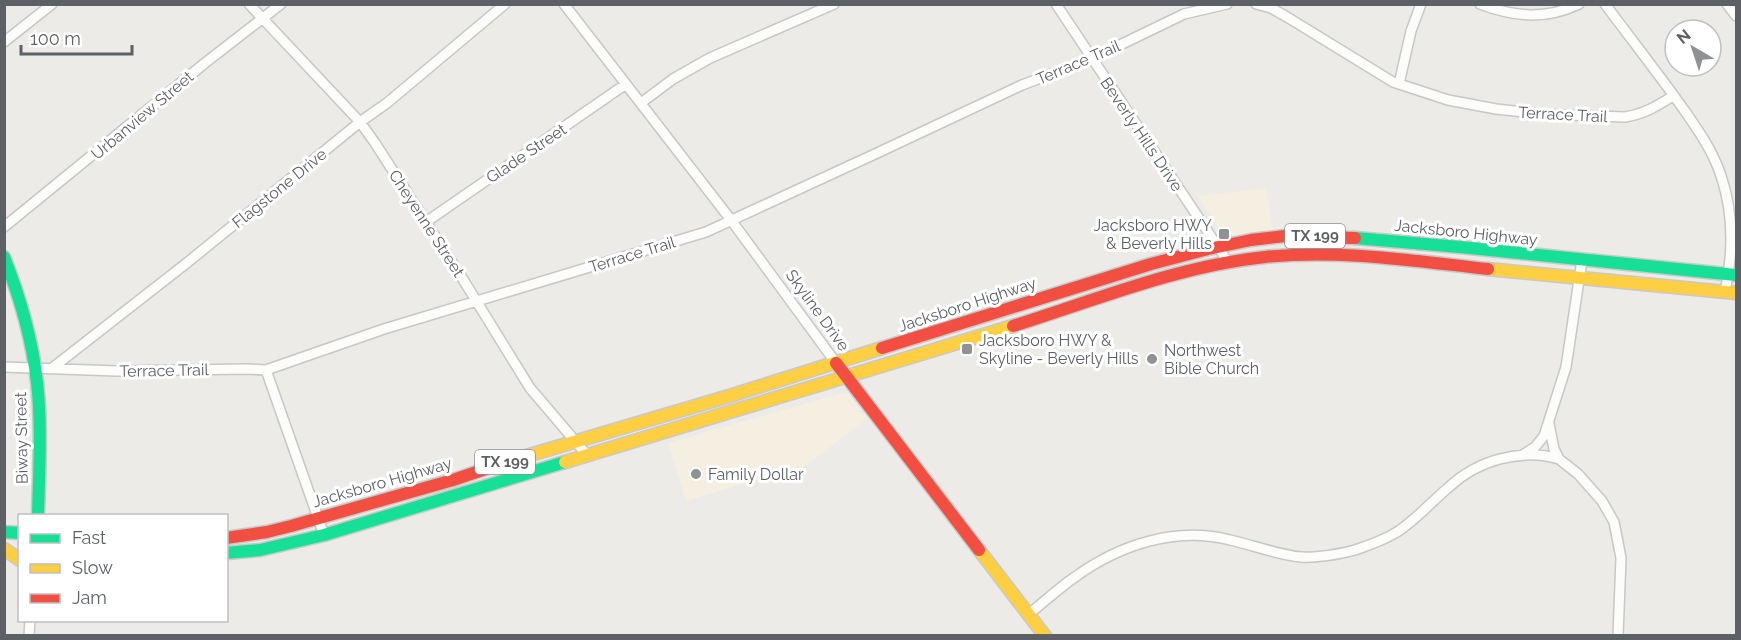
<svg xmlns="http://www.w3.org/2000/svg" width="1741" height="640" font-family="Raleway,sans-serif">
  <rect width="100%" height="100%" fill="#ecebe7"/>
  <path fill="#f5efe1" d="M 1266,188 L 1273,232 L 1223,236 L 1198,196 Z
    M 847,392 L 866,419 L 807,465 L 686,501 L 668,443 Z"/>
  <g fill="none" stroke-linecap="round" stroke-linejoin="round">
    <defs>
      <path id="street" d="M 249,4 L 360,122 L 375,143 L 464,281 L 530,388 L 587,455
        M 564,4 L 731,220 L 836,363
        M 1056,4 L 1228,262
        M 1256,4 L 1271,8 L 1287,17 L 1393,82 L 1448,100 L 1496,109 L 1541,114 L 1625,117 C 1644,114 1657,106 1673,96
        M 1480,4 C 1514,17 1546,20 1579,4
        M 1605,4 C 1631,39 1657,72 1682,107 C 1698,130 1714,152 1722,179 C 1734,216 1733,254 1725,292
        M 1727,4 L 1736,16
        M 4,42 L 52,4
        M 1399,84 L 1411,31 L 1421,4
        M 641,103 L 673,79 L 710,58 L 834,4
        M 426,222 L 626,84
        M 4,227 L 205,63 L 281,4
        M 4,367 L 117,371 L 247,369 L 266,370 L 384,329 L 706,232 L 875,154 L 1022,85 L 1091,59 L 1184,14 L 1227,4
        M 51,369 L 188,262 L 360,122 L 387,103 L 505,4
        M 266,370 L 324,535
        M 1549,424 L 1554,449 L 1559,459 L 1578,474 L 1602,501 L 1614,522 L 1621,558 L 1618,636
        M 1524,454 L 1535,447 L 1544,436 L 1566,367 L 1582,260
        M 1029,614 C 1044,602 1059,588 1075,577 C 1119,545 1176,526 1230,540 C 1253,545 1278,555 1301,557 C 1316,558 1341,554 1355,550 C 1370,545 1384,540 1397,532 C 1417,519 1431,502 1449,487 C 1478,460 1521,448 1559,459
        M 29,636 L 30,620"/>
      <path id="fast" d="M 1355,238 L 1460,247 L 1736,275
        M 4,257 C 20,297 32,339 37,382 C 42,426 39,471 38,516
        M 4,532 L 20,533
        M 226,553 L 260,550 L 324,535 L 565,462"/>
      <path id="slow" d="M 1488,269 L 1736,293
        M 506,462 L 726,397 L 882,348
        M 565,462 L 1013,326
        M 4,549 L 20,560
        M 979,550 L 1045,636"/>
      <path id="jam" d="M 1013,326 C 1096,300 1178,266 1265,257 C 1339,249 1414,261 1488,269
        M 882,348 L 1151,264 L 1208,249 L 1251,240 L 1285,236 L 1355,238
        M 836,363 L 979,550
        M 226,538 L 267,532 L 291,526 L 453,480 L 506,462"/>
    </defs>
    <use href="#street" stroke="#c6c7c7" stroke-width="12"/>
    <use href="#fast" stroke="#c9c9c8" stroke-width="15"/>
    <use href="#slow" stroke="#c9c9c8" stroke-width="15"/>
    <use href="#jam" stroke="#c9c9c8" stroke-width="15"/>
    <use href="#street" stroke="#fcfcfb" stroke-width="9"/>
    <use href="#fast" stroke="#16e098" stroke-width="12"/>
    <use href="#slow" stroke="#ffcf43" stroke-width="12"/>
    <use href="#jam" stroke="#f24e42" stroke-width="12"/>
  </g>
  <g fill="#8f9192" stroke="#fff" stroke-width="2">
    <rect x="1218" y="228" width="12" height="12" rx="3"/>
    <rect x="961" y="343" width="12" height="12" rx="3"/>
    <circle cx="1152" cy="359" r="6"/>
    <circle cx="696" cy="474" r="6"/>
  </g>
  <g text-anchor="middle" stroke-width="6" stroke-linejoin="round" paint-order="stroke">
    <g fill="#fff" stroke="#8e9093" stroke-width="1.5">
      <rect x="1285" y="224" width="60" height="24" rx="4.5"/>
      <rect x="475" y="450" width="60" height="24" rx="4.5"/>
    </g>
    <g font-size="15" font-weight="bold" fill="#5d6165">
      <text x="1315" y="241">TX 199</text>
      <text x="505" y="467">TX 199</text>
    </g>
    <g font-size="16" fill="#5d6165" stroke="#fff">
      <text transform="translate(1078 62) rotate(-23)" y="6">Terrace Trail</text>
      <text transform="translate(1563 114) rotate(3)" y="6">Terrace Trail</text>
      <text transform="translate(142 115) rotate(-40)" y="6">Urbanview Street</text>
      <text transform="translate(1142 134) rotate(56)" y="6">Beverly Hills Drive</text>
      <text transform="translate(526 153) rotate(-34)" y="6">Glade Street</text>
      <text transform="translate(279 188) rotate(-39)" y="6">Flagstone Drive</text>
      <text transform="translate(427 223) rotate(57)" y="6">Cheyenne Street</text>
      <text transform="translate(1466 232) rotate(6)" y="6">Jacksboro Highway</text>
      <text transform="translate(632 254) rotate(-17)" y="6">Terrace Trail</text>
      <text transform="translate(967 304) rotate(-18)" y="6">Jacksboro Highway</text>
      <text transform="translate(818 310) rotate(54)" y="6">Skyline Drive</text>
      <text transform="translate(164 370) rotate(-1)" y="6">Terrace Trail</text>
      <text transform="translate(21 438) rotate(-91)" y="6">Biway Street</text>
      <text transform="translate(382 482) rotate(-16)" y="6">Jacksboro Highway</text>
    </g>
    <g font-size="16" fill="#5d6165" stroke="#fff" text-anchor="start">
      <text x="1212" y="231" text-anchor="end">Jacksboro HWY<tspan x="1212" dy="18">&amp; Beverly Hills</tspan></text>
      <text x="979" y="346">Jacksboro HWY &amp;<tspan x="979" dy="18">Skyline - Beverly Hills</tspan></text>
      <text x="1164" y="356">Northwest<tspan x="1164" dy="18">Bible Church</tspan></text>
      <text x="708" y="480">Family Dollar</text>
    </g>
  </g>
  <rect width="1741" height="640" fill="none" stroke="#5d6165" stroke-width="12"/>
  <rect x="18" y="514" width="210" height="108" fill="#ffffff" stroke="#bec0c1" stroke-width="1.5"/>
  <rect x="30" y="534" width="30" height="9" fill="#16e098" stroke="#bec0c1" stroke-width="1.5"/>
  <text x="72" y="544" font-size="18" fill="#5d6165">Fast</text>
  <rect x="30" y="564" width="30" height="9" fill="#ffcf43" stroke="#bec0c1" stroke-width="1.5"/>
  <text x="72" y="574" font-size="18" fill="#5d6165">Slow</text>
  <rect x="30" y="594" width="30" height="9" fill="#f24e42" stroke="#bec0c1" stroke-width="1.5"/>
  <text x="72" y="604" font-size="18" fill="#5d6165">Jam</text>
  <g transform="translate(1693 48) rotate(321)"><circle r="28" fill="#ffffff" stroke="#bec0c1" stroke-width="1.5"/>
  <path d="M0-4.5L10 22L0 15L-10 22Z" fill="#8f9192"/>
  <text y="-9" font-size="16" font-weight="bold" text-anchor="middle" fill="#5d6165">N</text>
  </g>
  <path d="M21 45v9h111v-9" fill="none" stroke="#5d6165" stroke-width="3"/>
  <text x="30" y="45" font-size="18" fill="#5d6165" stroke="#ffffff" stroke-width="4.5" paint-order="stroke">100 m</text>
</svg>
